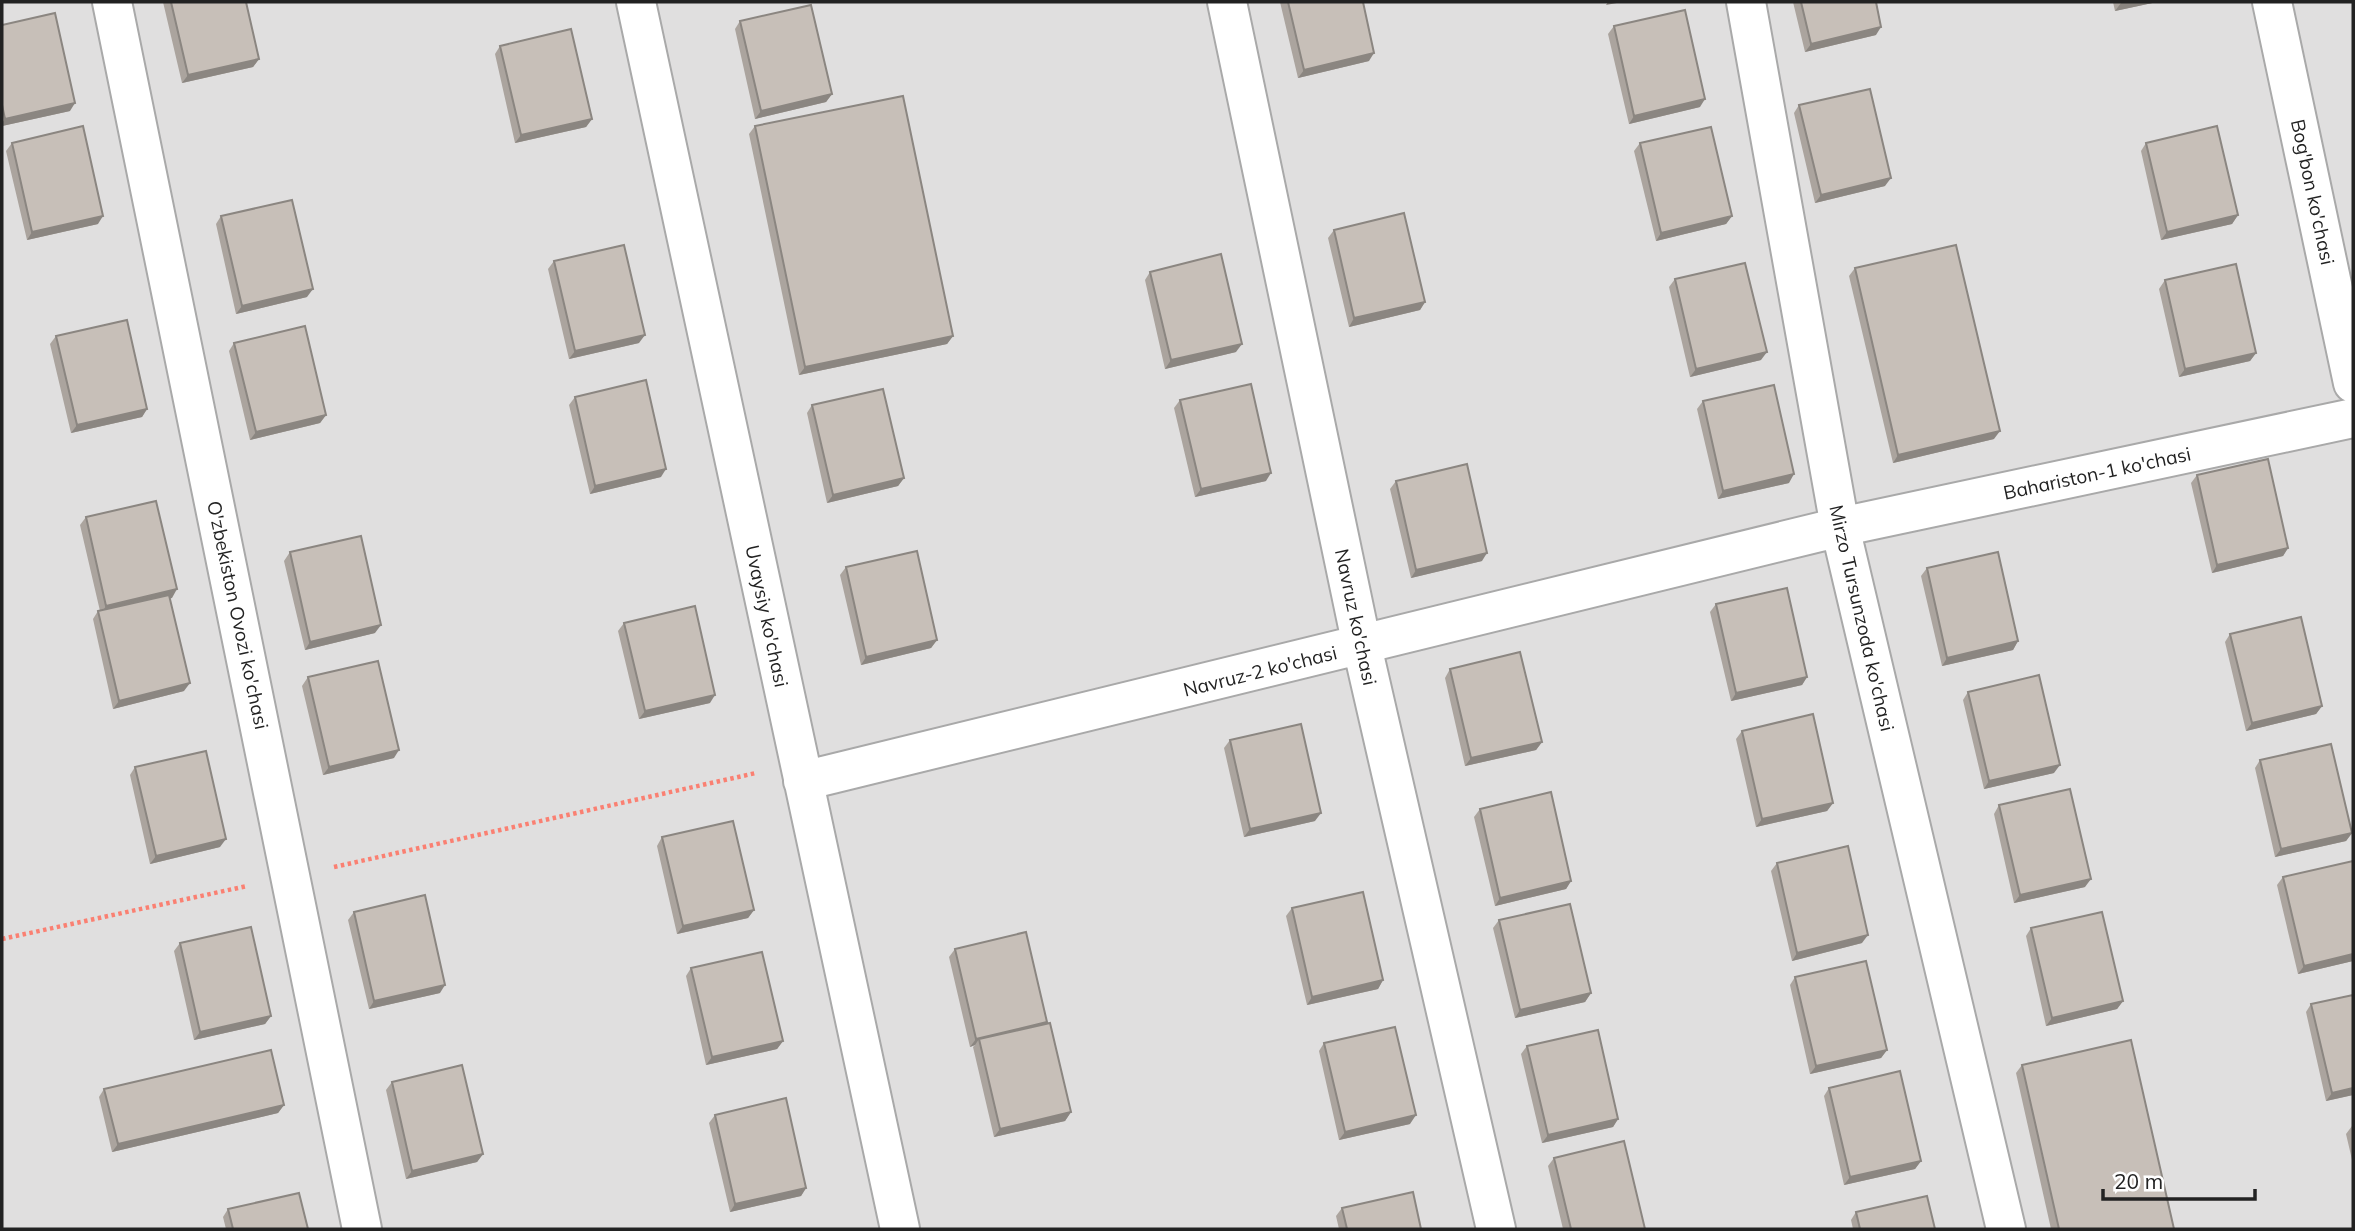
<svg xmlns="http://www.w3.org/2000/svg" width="2355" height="1231" font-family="Mulish,sans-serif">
  <rect width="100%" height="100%" fill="#f2efe9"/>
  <path fill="#e0dfdf" d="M 2,2 L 2353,2 L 2353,1229 L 2,1229 Z"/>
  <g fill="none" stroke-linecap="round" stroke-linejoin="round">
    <defs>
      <path id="street" d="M 112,2 L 362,1229
        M 636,2 L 900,1229
        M 1227,2 L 1362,646 L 1496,1229
        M 1746,2 L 1840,527 L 2006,1229
        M 2272,2 L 2353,383
        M 803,781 L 1840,527 L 2353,418"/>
    </defs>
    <use href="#street" stroke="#a9a9a9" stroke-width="42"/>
    <path stroke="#fa8072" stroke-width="4.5" stroke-dasharray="3.5 3.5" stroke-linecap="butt" d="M 334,867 L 756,773
      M 2,939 L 247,886"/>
    <use href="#street" stroke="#fff" stroke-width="38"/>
  </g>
  <path fill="#aba49e" d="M 163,2 L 246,2 L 259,59 L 253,67 L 182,83 Z
    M 1280,2 L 1363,2 L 1369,61 L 1298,78 Z
    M 1793,2 L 1876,2 L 1876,35 L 1805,52 Z
    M 2113,2 L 2157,2 L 2115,11 Z
    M 740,21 L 832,94 L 826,102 L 755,119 L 735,29 Z
    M 2,25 L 70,111 L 2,126 Z
    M 1614,26 L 1700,107 L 1629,124 L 1608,34 Z
    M 500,46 L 592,119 L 586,127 L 515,143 L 495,54 Z
    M 1799,105 L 1885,186 L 1815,203 L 1794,113 Z
    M 755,126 L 953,336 L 947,344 L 799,375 L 749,134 Z
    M 12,143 L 98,224 L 27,240 L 6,151 Z
    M 1640,143 L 1732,216 L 1726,224 L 1656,241 L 1634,151 Z
    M 2146,143 L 2238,215 L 2232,224 L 2161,240 L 2141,151 Z
    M 221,216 L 307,297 L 236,314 L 216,224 Z
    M 1334,230 L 1425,302 L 1420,310 L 1349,327 L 1328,238 Z
    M 554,261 L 639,343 L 569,359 L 548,269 Z
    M 1855,268 L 1994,439 L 1893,463 L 1849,276 Z
    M 1150,272 L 1236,352 L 1165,369 L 1145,280 Z
    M 1675,279 L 1761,360 L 1690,377 L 1669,287 Z
    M 2165,280 L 2256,353 L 2250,361 L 2179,377 L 2159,289 Z
    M 56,336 L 147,409 L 142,417 L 71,433 L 50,344 Z
    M 234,343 L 326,415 L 320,423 L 250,440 L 229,351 Z
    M 575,397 L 661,477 L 590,494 L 569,405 Z
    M 1180,400 L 1266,481 L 1195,497 L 1174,408 Z
    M 1703,401 L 1789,483 L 1718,499 L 1697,409 Z
    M 812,405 L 904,478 L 898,486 L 827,503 L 807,413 Z
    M 2197,475 L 2288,548 L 2283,556 L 2212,573 L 2191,483 Z
    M 1396,481 L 1482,561 L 1411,578 L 1390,489 Z
    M 86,517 L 172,598 L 170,598 L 184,691 L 113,709 L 93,619 L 98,611 L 100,611 L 80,525 Z
    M 290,552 L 375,633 L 305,650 L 284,561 Z
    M 846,567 L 937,640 L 931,648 L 861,665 L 840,575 Z
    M 1927,568 L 2018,641 L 2013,650 L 1942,666 L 1921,576 Z
    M 1716,604 L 1807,677 L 1802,685 L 1731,701 L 1710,612 Z
    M 624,623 L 710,703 L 639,719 L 618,631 Z
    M 2230,634 L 2322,706 L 2316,714 L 2246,731 L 2225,642 Z
    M 1450,669 L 1542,742 L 1536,750 L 1465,766 L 1445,678 Z
    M 308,677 L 394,758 L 323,775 L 302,686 Z
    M 1968,692 L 2054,773 L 1984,789 L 1963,700 Z
    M 1742,731 L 1833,803 L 1827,811 L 1756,827 L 1736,739 Z
    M 1230,740 L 1315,821 L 1244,837 L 1224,748 Z
    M 2260,760 L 2352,833 L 2346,841 L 2275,857 L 2255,768 Z
    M 135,767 L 220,847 L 150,864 L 130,775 Z
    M 1999,805 L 2085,887 L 2014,903 L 1994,814 Z
    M 1480,809 L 1571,881 L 1566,889 L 1495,906 L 1474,817 Z
    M 662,837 L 754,910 L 748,918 L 677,934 L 657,846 Z
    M 1777,863 L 1862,943 L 1792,961 L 1771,871 Z
    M 2283,877 L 2353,961 L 2298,974 L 2277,885 Z
    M 1292,908 L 1383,980 L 1378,989 L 1307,1005 L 1286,916 Z
    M 354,912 L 440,993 L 369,1009 L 348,920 Z
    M 1499,920 L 1591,993 L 1585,1002 L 1515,1018 L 1493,928 Z
    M 2031,928 L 2123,1001 L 2117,1009 L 2046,1026 L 2026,936 Z
    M 180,943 L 271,1016 L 265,1024 L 194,1040 L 174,951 Z
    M 955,949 L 1047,1022 L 1045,1024 L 1071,1112 L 1065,1121 L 994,1137 L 973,1047 L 975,1045 L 970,1047 L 949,957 Z
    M 691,968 L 783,1041 L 777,1049 L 706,1065 L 686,976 Z
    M 1795,977 L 1887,1050 L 1881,1058 L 1810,1074 L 1790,985 Z
    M 2311,1004 L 2353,1095 L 2326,1101 L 2306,1012 Z
    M 1324,1043 L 1410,1124 L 1339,1140 L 1319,1051 Z
    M 1527,1046 L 1618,1119 L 1613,1127 L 1542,1143 L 1521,1054 Z
    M 2022,1065 L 2174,1229 L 2051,1229 L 2016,1073 Z
    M 392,1082 L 483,1154 L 477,1162 L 406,1179 L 386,1090 Z
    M 1829,1088 L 1921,1161 L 1915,1169 L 1844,1185 L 1824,1096 Z
    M 104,1089 L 284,1105 L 278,1113 L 112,1152 L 99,1097 Z
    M 715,1115 L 806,1188 L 801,1196 L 730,1212 L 709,1123 Z
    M 2352,1126 L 2353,1126 L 2353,1164 L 2346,1134 Z
    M 1554,1158 L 1645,1229 L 1563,1229 L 1548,1166 Z
    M 1342,1208 L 1421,1229 L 1339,1229 L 1336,1216 Z
    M 228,1209 L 308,1229 L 226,1229 L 223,1217 Z
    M 1856,1212 L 1935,1229 L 1853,1229 L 1851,1220 Z"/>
  <path fill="#8b8681" d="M 1608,2 L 1622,2 L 1606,5 Z
    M 2128,2 L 2157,2 L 2115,11 L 2121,3 Z
    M 1881,27 L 1876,35 L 1805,52 L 1811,44 Z
    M 1374,53 L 1369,61 L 1298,78 L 1304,70 Z
    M 259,59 L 253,67 L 182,83 L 188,75 Z
    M 832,94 L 826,102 L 755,119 L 761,111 Z
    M 1705,99 L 1700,107 L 1629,124 L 1634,116 Z
    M 75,103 L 70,111 L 2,126 L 2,123 L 5,119 Z
    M 592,119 L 586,127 L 515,143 L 521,135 Z
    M 1891,178 L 1885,186 L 1815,203 L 1821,195 Z
    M 2238,215 L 2232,224 L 2161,240 L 2167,232 Z
    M 103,216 L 98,224 L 27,240 L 32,232 Z
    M 1732,216 L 1726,224 L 1656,241 L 1661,233 Z
    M 313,289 L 307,297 L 236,314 L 242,306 Z
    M 1425,302 L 1420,310 L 1349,327 L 1354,318 Z
    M 645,335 L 639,343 L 569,359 L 575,351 Z
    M 953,336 L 947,344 L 799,375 L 805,367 Z
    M 1242,344 L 1236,352 L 1165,369 L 1171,360 Z
    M 1767,352 L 1761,360 L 1690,377 L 1696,369 Z
    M 2256,353 L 2250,361 L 2179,377 L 2185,369 Z
    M 147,409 L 142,417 L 71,433 L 77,425 Z
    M 326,415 L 320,423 L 250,440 L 256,432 Z
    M 2000,431 L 1994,439 L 1893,463 L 1898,455 Z
    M 666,469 L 661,477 L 590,494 L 595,486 Z
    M 1271,473 L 1266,481 L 1195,497 L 1201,489 Z
    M 1794,474 L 1789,483 L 1718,499 L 1723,491 Z
    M 904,478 L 898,486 L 827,503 L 833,495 Z
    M 2288,548 L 2283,556 L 2212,573 L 2217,565 Z
    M 1487,553 L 1482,561 L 1411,578 L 1416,570 Z
    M 177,589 L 172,598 L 101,614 L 106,606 Z
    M 381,625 L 375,633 L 305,650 L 310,642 Z
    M 937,640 L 931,648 L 861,665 L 866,657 Z
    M 2018,641 L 2013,650 L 1942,666 L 1947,658 Z
    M 1807,677 L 1802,685 L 1731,701 L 1736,693 Z
    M 190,683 L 184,691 L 113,709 L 119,701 Z
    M 715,695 L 710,703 L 639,719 L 645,711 Z
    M 2322,706 L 2316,714 L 2246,731 L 2252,723 Z
    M 1542,742 L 1536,750 L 1465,766 L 1471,758 Z
    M 399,750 L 394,758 L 323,775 L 329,767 Z
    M 2060,765 L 2054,773 L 1984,789 L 1989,781 Z
    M 1833,803 L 1827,811 L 1756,827 L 1762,819 Z
    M 1321,813 L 1315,821 L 1244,837 L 1250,829 Z
    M 2352,833 L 2346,841 L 2275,857 L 2281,849 Z
    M 226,839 L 220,847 L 150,864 L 156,856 Z
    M 2091,879 L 2085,887 L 2014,903 L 2020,895 Z
    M 1571,881 L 1566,889 L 1495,906 L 1500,898 Z
    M 754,910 L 748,918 L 677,934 L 683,926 Z
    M 1868,935 L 1862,943 L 1792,961 L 1797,953 Z
    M 2353,954 L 2353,961 L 2298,974 L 2304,966 Z
    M 1383,980 L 1378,989 L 1307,1005 L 1312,997 Z
    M 445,985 L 440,993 L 369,1009 L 374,1001 Z
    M 1591,993 L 1585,1002 L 1515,1018 L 1520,1010 Z
    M 2123,1001 L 2117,1009 L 2046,1026 L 2052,1018 Z
    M 271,1016 L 265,1024 L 194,1040 L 200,1032 Z
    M 1047,1022 L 1041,1030 L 979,1039 L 975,1045 L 970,1047 L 976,1039 Z
    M 783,1041 L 777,1049 L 706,1065 L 712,1057 Z
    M 1887,1050 L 1881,1058 L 1810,1074 L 1816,1066 Z
    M 2353,1088 L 2353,1095 L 2326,1101 L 2332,1093 Z
    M 284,1105 L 278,1113 L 112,1152 L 118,1144 Z
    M 1071,1112 L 1065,1121 L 994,1137 L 1000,1129 Z
    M 1416,1115 L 1410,1124 L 1339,1140 L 1345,1132 Z
    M 1618,1119 L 1613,1127 L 1542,1143 L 1548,1135 Z
    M 483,1154 L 477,1162 L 406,1179 L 412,1171 Z
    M 1921,1161 L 1915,1169 L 1844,1185 L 1850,1177 Z
    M 806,1188 L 801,1196 L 730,1212 L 735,1204 Z"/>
  <path fill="#c7bfb8" stroke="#8b8681" stroke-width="2" d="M 171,2 L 246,2 L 259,59 L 188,75 Z
    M 1288,2 L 1363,2 L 1374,53 L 1304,70 Z
    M 1801,2 L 1876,2 L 1881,27 L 1811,44 Z
    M 811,5 L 832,94 L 761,111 L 740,21 Z
    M 1685,10 L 1705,99 L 1634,116 L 1614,26 Z
    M 55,13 L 75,103 L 5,119 L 2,105 L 2,25 Z
    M 571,29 L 592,119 L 521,135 L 500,46 Z
    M 1870,89 L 1891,178 L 1821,195 L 1799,105 Z
    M 903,96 L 953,336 L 805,367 L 755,126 Z
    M 83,126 L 103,216 L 32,232 L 12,143 Z
    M 2217,126 L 2238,215 L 2167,232 L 2146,143 Z
    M 1711,127 L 1732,216 L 1661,233 L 1640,143 Z
    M 292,200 L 313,289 L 242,306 L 221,216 Z
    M 1404,213 L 1425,302 L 1354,318 L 1334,230 Z
    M 624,245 L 645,335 L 575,351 L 554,261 Z
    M 1956,245 L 2000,431 L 1898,455 L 1855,268 Z
    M 1221,254 L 1242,344 L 1171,360 L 1150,272 Z
    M 1745,263 L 1767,352 L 1696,369 L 1675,279 Z
    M 2236,264 L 2256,353 L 2185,369 L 2165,280 Z
    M 127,320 L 147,409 L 77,425 L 56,336 Z
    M 305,326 L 326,415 L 256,432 L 234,343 Z
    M 646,380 L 666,469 L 595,486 L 575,397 Z
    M 1251,384 L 1271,473 L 1201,489 L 1180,400 Z
    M 1774,385 L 1794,474 L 1723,491 L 1703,401 Z
    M 883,389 L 904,478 L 833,495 L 812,405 Z
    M 2268,459 L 2288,548 L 2217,565 L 2197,475 Z
    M 1467,464 L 1487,553 L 1416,570 L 1396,481 Z
    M 156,501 L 177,589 L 106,606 L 86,517 Z
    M 361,536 L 381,625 L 310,642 L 290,552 Z
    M 917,551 L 937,640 L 866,657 L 846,567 Z
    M 1998,552 L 2018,641 L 1947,658 L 1927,568 Z
    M 1787,588 L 1807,677 L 1736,693 L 1716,604 Z
    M 169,595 L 190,683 L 119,701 L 98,611 Z
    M 695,606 L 715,695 L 645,711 L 624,623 Z
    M 2301,617 L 2322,706 L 2252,723 L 2230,634 Z
    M 1520,652 L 1542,742 L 1471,758 L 1450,669 Z
    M 378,661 L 399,750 L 329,767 L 308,677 Z
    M 2039,675 L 2060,765 L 1989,781 L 1968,692 Z
    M 1813,714 L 1833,803 L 1762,819 L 1742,731 Z
    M 1301,724 L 1321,813 L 1250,829 L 1230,740 Z
    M 2331,744 L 2352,833 L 2281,849 L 2260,760 Z
    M 206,751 L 226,839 L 156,856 L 135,767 Z
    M 2070,789 L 2091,879 L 2020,895 L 1999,805 Z
    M 1551,792 L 1571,881 L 1500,898 L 1480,809 Z
    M 733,821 L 754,910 L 683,926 L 662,837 Z
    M 1848,846 L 1868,935 L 1797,953 L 1777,863 Z
    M 2353,861 L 2353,954 L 2304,966 L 2283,877 Z
    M 1363,892 L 1383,980 L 1312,997 L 1292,908 Z
    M 425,895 L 445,985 L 374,1001 L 354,912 Z
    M 1570,904 L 1591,993 L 1520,1010 L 1499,920 Z
    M 2102,912 L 2123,1001 L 2052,1018 L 2031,928 Z
    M 251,927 L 271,1016 L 200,1032 L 180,943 Z
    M 1026,932 L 1047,1022 L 976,1039 L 955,949 Z
    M 762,952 L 783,1041 L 712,1057 L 691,968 Z
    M 1866,961 L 1887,1050 L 1816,1066 L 1795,977 Z
    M 2353,995 L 2353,1088 L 2332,1093 L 2311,1004 Z
    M 1050,1023 L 1071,1112 L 1000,1129 L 979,1039 Z
    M 1395,1027 L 1416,1115 L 1345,1132 L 1324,1043 Z
    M 1598,1030 L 1618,1119 L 1548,1135 L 1527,1046 Z
    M 2131,1040 L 2174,1229 L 2059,1229 L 2022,1065 Z
    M 271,1050 L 284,1105 L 118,1144 L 104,1089 Z
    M 462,1065 L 483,1154 L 412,1171 L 392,1082 Z
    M 1900,1071 L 1921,1161 L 1850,1177 L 1829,1088 Z
    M 786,1098 L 806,1188 L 735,1204 L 715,1115 Z
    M 1624,1141 L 1645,1229 L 1571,1229 L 1554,1158 Z
    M 1413,1192 L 1421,1229 L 1347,1229 L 1342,1208 Z
    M 299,1193 L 308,1229 L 233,1229 L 228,1209 Z
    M 1927,1196 L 1935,1229 L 1860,1229 L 1856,1212 Z"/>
  <g text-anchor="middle" stroke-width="6" stroke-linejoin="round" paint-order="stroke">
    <g font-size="19" fill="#222" stroke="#fff">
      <text transform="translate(2313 192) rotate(78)" y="7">Bog'bon ko'chasi</text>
      <text transform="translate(2097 473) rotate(-12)" y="7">Bahariston-1 ko'chasi</text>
      <text transform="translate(238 615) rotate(78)" y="7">O'zbekiston Ovozi ko'chasi</text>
      <text transform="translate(767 616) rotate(78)" y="7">Uvaysiy ko'chasi</text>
      <text transform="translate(1356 617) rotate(78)" y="7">Navruz ko'chasi</text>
      <text transform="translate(1862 618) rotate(77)" y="7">Mirzo Tursunzoda ko'chasi</text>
      <text transform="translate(1260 671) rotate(-14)" y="7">Navruz-2 ko'chasi</text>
    </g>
  </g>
  <rect width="2355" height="1231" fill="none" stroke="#222222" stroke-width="7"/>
  <path d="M2103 1189v10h152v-10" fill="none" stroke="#222222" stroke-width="3.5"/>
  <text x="2114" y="1189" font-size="21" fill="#222222" stroke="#ffffff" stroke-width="5" paint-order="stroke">20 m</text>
</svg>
